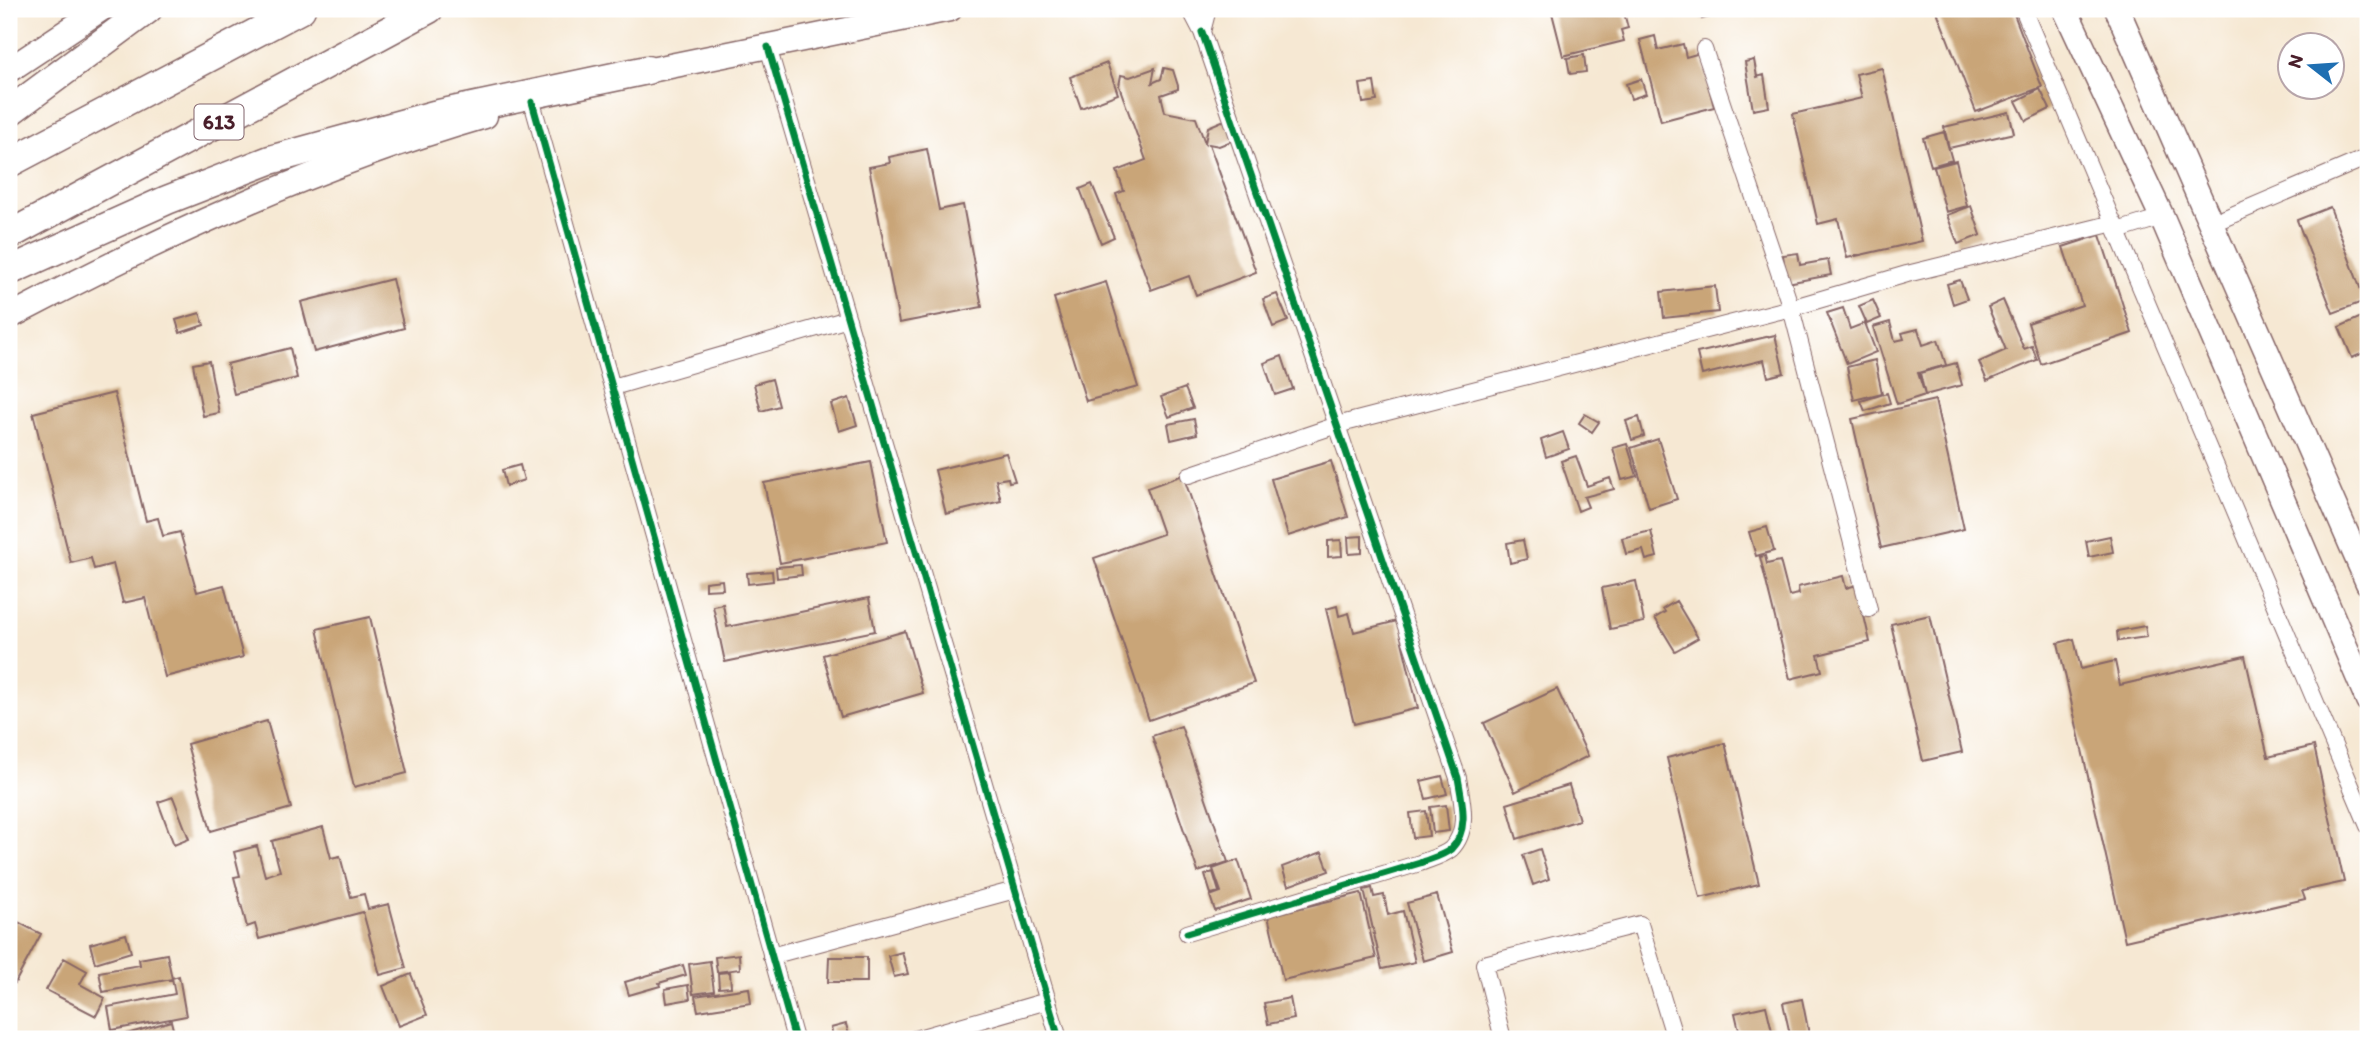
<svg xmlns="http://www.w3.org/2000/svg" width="2377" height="1048" font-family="Itim,sans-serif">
  <rect width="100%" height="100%" fill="#fff"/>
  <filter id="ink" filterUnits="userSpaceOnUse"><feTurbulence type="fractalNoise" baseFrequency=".0143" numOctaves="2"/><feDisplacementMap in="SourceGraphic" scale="14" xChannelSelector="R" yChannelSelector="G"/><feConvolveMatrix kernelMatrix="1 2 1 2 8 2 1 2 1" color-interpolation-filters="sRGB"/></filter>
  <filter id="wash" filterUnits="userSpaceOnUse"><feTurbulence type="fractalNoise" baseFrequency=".00686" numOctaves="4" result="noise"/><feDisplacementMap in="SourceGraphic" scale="28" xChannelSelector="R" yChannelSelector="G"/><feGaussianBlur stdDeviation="1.57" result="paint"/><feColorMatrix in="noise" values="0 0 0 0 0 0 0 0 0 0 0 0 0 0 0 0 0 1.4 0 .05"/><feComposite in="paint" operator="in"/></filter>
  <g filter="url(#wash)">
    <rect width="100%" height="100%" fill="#f6e8d3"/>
    <g id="blocks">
      <path fill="#c9a578" d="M 1551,9 L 1623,9 L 1628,28 L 1621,30 L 1624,41 L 1563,56 Z
        M 1699,9 L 1727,9 L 1728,12 L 1702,19 Z
        M 1936,9 L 2012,9 L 2042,87 L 1976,112 Z
        M 1655,36 L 1658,50 L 1683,44 L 1686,57 L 1700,53 L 1714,107 L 1661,121 L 1640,40 Z
        M 1584,55 L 1586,72 L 1570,74 L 1567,58 Z
        M 1754,60 L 1757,77 L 1764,75 L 1769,107 L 1753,110 L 1745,62 Z
        M 1107,63 L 1118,94 L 1081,108 L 1070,77 Z
        M 1155,68 L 1152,83 L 1161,79 L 1164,68 L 1173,70 L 1178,86 L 1178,89 L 1161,95 L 1165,112 L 1196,118 L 1205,143 L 1208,127 L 1222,121 L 1227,122 L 1234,140 L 1219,146 L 1209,144 L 1256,272 L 1196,295 L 1189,276 L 1151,290 L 1116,194 L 1124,191 L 1117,171 L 1146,160 L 1119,86 L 1121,75 L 1130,77 Z
        M 1882,68 L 1922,241 L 1847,258 L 1838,219 L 1818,224 L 1793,114 L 1862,98 L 1856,74 Z
        M 1641,79 L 1646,94 L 1631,99 L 1626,84 Z
        M 1374,82 L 1377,101 L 1363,103 L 1360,84 Z
        M 2040,89 L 2050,109 L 2026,121 L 2016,101 Z
        M 2009,112 L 2014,133 L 1949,148 L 1944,127 Z
        M 1944,132 L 1952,160 L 1931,166 L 1923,138 Z
        M 927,149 L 939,210 L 963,205 L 982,307 L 899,323 L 869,167 L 890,163 L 889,157 Z
        M 1956,161 L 1967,206 L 1946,212 L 1934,167 Z
        M 1092,184 L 1114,237 L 1101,243 L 1080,189 Z
        M 1971,206 L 1981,235 L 1958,244 L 1947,215 Z
        M 2330,207 L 2365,301 L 2333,313 L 2297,220 Z
        M 2100,235 L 2132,333 L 2041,364 L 2028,323 L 2082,305 L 2063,247 Z
        M 1798,253 L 1800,265 L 1828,260 L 1831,275 L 1787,283 L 1783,255 Z
        M 392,279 L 404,328 L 314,352 L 301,302 Z
        M 1960,280 L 1967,299 L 1953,304 L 1947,284 Z
        M 1106,282 L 1138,387 L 1086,401 L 1054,298 Z
        M 1715,286 L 1718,312 L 1664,318 L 1661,292 Z
        M 1277,294 L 1288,321 L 1273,327 L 1263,299 Z
        M 1873,300 L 1881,318 L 1867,324 L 1859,306 Z
        M 2003,300 L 2024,349 L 2032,346 L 2037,360 L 1987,381 L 1979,362 L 2006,350 L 1988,307 Z
        M 1843,308 L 1850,329 L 1865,323 L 1876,352 L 1847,364 L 1827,313 Z
        M 200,313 L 204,325 L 180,333 L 176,320 Z
        M 2368,314 L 2368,351 L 2352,358 L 2339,327 Z
        M 1890,322 L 1895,341 L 1904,339 L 1902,333 L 1918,329 L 1923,345 L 1938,340 L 1946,365 L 1918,373 L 1925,395 L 1897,404 L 1873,327 Z
        M 1775,335 L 1784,373 L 1768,377 L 1764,360 L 1702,375 L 1697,353 Z
        M 290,348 L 297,378 L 234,394 L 227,364 Z
        M 1282,356 L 1293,389 L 1275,395 L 1264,363 Z
        M 1875,360 L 1882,393 L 1854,400 L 1847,367 Z
        M 209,361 L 219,413 L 203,416 L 193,364 Z
        M 1956,363 L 1962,385 L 1925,395 L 1920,373 Z
        M 772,379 L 779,406 L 761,411 L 754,384 Z
        M 1185,388 L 1193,408 L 1169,417 L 1161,397 Z
        M 114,393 L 146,521 L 158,518 L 163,536 L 180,532 L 197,592 L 224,585 L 243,657 L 165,677 L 145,598 L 123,603 L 113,564 L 94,569 L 91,558 L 71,563 L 33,413 Z
        M 1887,393 L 1890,403 L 1865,411 L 1861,401 Z
        M 849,398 L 857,425 L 839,431 L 831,404 Z
        M 1935,400 L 1964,529 L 1881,548 L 1852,419 Z
        M 1585,414 L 1599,422 L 1592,432 L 1579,423 Z
        M 1639,417 L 1644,436 L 1632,440 L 1626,421 Z
        M 1194,419 L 1197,434 L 1171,440 L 1168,424 Z
        M 1563,432 L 1569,449 L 1546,457 L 1541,440 Z
        M 1658,439 L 1677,499 L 1649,508 L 1631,448 Z
        M 1627,444 L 1637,476 L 1622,480 L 1613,448 Z
        M 1006,453 L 1015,481 L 1009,482 L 1008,478 L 996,480 L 1001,501 L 946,514 L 935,470 Z
        M 1576,456 L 1587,486 L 1610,478 L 1614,489 L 1584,497 L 1588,507 L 1578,511 L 1561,461 Z
        M 1331,461 L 1348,517 L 1288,536 L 1271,479 Z
        M 871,462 L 887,542 L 780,563 L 764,483 Z
        M 520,465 L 524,480 L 506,486 L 502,470 Z
        M 1183,475 L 1254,683 L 1149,720 L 1094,558 L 1163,534 L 1147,488 Z
        M 1767,527 L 1774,551 L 1756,556 L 1749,532 Z
        M 1651,531 L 1657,557 L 1646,560 L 1643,550 L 1626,554 L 1622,538 Z
        M 1362,536 L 1362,553 L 1349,554 L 1348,537 Z
        M 2110,536 L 2113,552 L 2089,557 L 2086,541 Z
        M 1341,540 L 1342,556 L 1328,557 L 1328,541 Z
        M 1523,540 L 1527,559 L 1510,563 L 1507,543 Z
        M 1765,556 L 1767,564 L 1780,561 L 1789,596 L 1799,594 L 1798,587 L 1843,576 L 1846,588 L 1857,585 L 1870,642 L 1818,655 L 1822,671 L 1790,679 L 1760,557 Z
        M 801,565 L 802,575 L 777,578 L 776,567 Z
        M 772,571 L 773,581 L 748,584 L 747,573 Z
        M 722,580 L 723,589 L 705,590 L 705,582 Z
        M 1636,581 L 1644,622 L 1610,629 L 1602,588 Z
        M 869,598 L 875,631 L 725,662 L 713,606 L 723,604 L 727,627 Z
        M 1676,601 L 1698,638 L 1675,651 L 1655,618 L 1665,612 L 1663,609 Z
        M 1337,606 L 1339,616 L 1349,613 L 1354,632 L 1397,621 L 1418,708 L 1354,724 L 1326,609 Z
        M 1930,615 L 1962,752 L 1923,761 L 1891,624 Z
        M 370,617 L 407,773 L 354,787 L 317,629 Z
        M 2145,626 L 2147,637 L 2118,641 L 2117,631 Z
        M 905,631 L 923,693 L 841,717 L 823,655 Z
        M 2074,639 L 2081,669 L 2115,661 L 2120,685 L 2245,656 L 2268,757 L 2314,746 L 2344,882 L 2302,891 L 2305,899 L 2125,941 L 2058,643 Z
        M 1557,689 L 1588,756 L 1515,792 L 1484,723 Z
        M 267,721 L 291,808 L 211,831 L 187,744 Z
        M 1181,726 L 1228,862 L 1198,872 L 1152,736 Z
        M 1725,743 L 1759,884 L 1700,898 L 1667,758 Z
        M 1442,776 L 1447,794 L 1426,799 L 1421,781 Z
        M 1569,785 L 1579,820 L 1517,839 L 1507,804 Z
        M 173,797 L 189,839 L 174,845 L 158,802 Z
        M 1446,805 L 1449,831 L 1433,833 L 1430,807 Z
        M 1426,811 L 1429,836 L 1413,838 L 1410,813 Z
        M 323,827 L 331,858 L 340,856 L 351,897 L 364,894 L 368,909 L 389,904 L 406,968 L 380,975 L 363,912 L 259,939 L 255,924 L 247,927 L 234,877 L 240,876 L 234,852 L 257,846 L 265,876 L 280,871 L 272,841 Z
        M 1540,849 L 1549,879 L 1533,885 L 1523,855 Z
        M 1322,852 L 1329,871 L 1288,886 L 1282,867 Z
        M 1238,860 L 1251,899 L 1215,911 L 1210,896 L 1221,892 L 1213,869 Z
        M 1213,872 L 1219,892 L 1211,894 L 1205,875 Z
        M 1372,888 L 1374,897 L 1384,895 L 1388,915 L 1403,911 L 1415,962 L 1382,969 L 1364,890 Z
        M 1361,893 L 1376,958 L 1283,980 L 1268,916 Z
        M 1437,895 L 1453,952 L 1423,961 L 1407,903 Z
        M 12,919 L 41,934 L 15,983 L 9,979 L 9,925 Z
        M 126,934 L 131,952 L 95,963 L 90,944 Z
        M 902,952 L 908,974 L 894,977 L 888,956 Z
        M 167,954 L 172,979 L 103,992 L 99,972 L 140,965 L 139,959 Z
        M 739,954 L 740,969 L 717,972 L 715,957 Z
        M 829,957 L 867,957 L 867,982 L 828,982 Z
        M 64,958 L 87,971 L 80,984 L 105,998 L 96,1016 L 46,990 Z
        M 710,961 L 714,991 L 693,994 L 689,964 Z
        M 683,965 L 686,975 L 659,983 L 660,986 L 629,995 L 625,982 Z
        M 730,972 L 731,987 L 719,988 L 718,973 Z
        M 411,974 L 427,1015 L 399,1026 L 383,986 Z
        M 179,976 L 186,1016 L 112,1030 L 108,1007 L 175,994 L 172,978 Z
        M 688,985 L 690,999 L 667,1003 L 665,989 Z
        M 749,988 L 751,1003 L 698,1011 L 695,996 Z
        M 1290,998 L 1294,1019 L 1268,1024 L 1264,1003 Z
        M 1802,999 L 1810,1039 L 1791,1039 L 1783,1003 Z
        M 1766,1006 L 1774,1039 L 1741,1039 L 1735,1013 Z
        M 171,1021 L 174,1033 L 183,1031 L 185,1039 L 110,1039 Z
        M 846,1024 L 850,1039 L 834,1039 L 831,1028 Z"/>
    </g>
  </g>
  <g filter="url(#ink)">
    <use href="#blocks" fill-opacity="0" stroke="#866566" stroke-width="2"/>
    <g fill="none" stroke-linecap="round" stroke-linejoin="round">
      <defs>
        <path id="street" d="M 1190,9 L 1202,32 L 1208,9
          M 2023,9 L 2368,826
          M 768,47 L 1059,1039
          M 1704,49 L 1791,308 L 1869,609
          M 532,102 L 795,1039
          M 2211,224 L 2368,157
          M 2117,231 L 2162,217
          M 613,387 L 848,319
          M 1189,475 L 1337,425 L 1791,308 L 1907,274 L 2114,223
          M 1187,933 L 1420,863 C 1429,859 1443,856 1451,849 C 1470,830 1462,801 1458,778 L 1202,32
          M 771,956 L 1015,890
          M 915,1039 L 1047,1001
          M 1503,1039 L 1484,964 L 1640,924 L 1675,1039"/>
        <path id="primary" d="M 2065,9 L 2162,217 L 2368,700
          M 2117,9 L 2368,583
          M 9,70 L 101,9
          M 631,74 L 950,9
          M 9,317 C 161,237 319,164 485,116"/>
        <path id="highway" d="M 9,112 L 148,9
          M 9,163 L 301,9
          M 9,235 L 429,9
          M 9,271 L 167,200 L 270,160 L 434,115 L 647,70"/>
      </defs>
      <use href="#street" stroke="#866566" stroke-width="18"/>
      <use href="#primary" stroke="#866566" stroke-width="27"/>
      <use href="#highway" stroke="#866566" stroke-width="31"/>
      <use href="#street" stroke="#fff" stroke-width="16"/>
      <use href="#primary" stroke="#fff" stroke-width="24"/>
      <use href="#highway" stroke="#fff" stroke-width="28"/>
      <defs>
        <path id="cycleway" d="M 768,47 L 1059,1039
          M 532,102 L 795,1039
          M 1187,933 L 1420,863 C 1429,859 1443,856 1451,849 C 1470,830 1462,801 1458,778 L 1202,32"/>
      </defs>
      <use href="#cycleway" stroke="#fff" stroke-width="11"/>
      <use href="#cycleway" stroke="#00873e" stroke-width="7"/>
    </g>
  </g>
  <g text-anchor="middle" stroke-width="5" stroke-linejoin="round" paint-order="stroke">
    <rect fill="#fff" stroke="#80626b" stroke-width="2" x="194.5" y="104.5" width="49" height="35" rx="5"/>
    <g font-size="21" font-weight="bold" fill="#4a1f2b">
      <text x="219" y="129">613</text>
    </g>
  </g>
  <rect width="2377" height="1048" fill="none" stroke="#fff" stroke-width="35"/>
  <g transform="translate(2311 66) rotate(287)"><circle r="33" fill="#ffffff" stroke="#b7a5aa" stroke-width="2"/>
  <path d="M0-5L12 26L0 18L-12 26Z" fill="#1f6fb2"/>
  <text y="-10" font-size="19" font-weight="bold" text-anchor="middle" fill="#4a1f2b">N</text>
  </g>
</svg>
